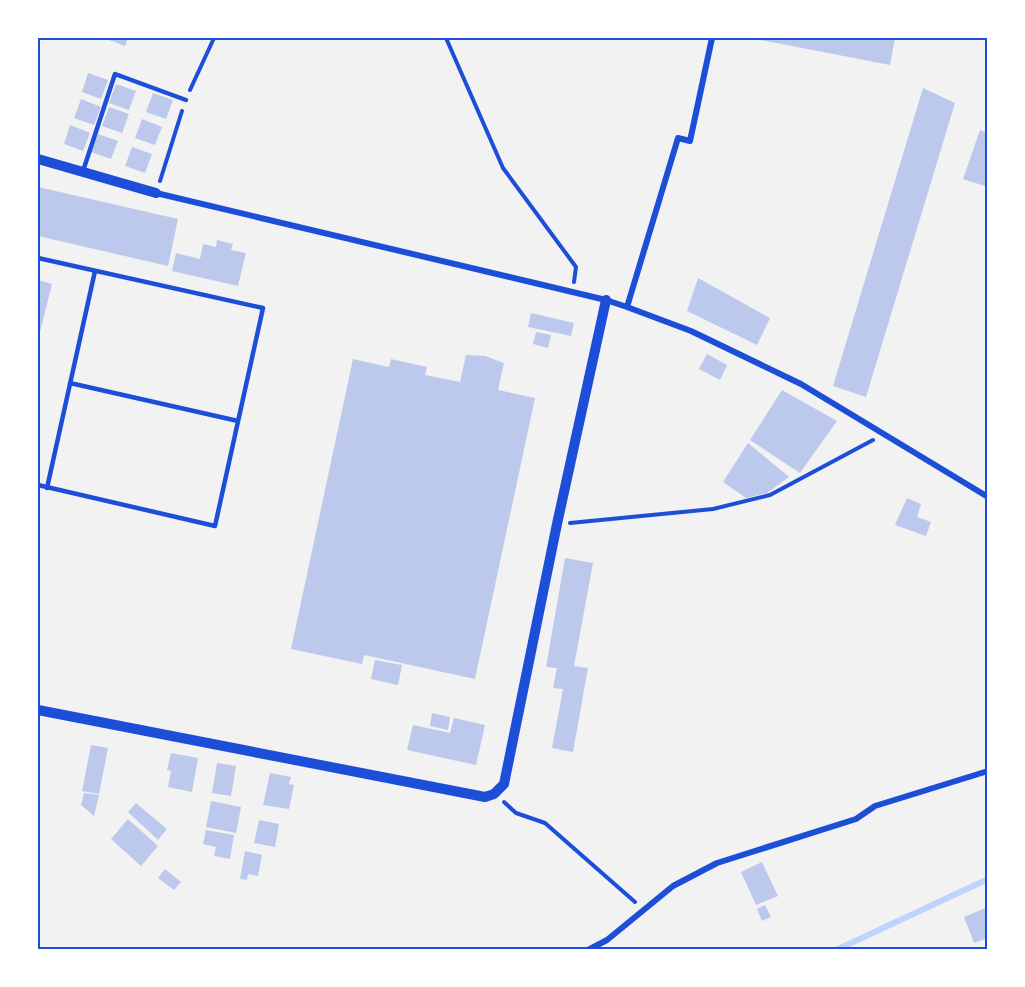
<svg xmlns="http://www.w3.org/2000/svg" width="1025" height="987" font-family="'Varela Round',sans-serif">
  <rect width="100%" height="100%" fill="#f2f2f2"/>
  <g fill="none" stroke-linecap="round" stroke-linejoin="round">
    <path stroke="#bfd3fe" stroke-width="6" d="M 836,950 L 988,879"/>
  </g>
  <path fill="#bdc9ec" d="M 104,38 L 128,38 L 125,46 Z
    M 756,38 L 895,38 L 890,65 L 755,39 Z
    M 88,73 L 108,80 L 101,99 L 82,92 Z
    M 116,84 L 136,91 L 129,110 L 109,103 Z
    M 923,88 L 955,103 L 866,397 L 833,386 Z
    M 153,93 L 173,100 L 166,119 L 146,112 Z
    M 81,99 L 101,107 L 94,125 L 74,118 Z
    M 109,107 L 129,114 L 122,133 L 102,126 Z
    M 142,119 L 162,127 L 155,145 L 135,138 Z
    M 70,125 L 90,133 L 83,151 L 64,144 Z
    M 980,130 L 988,133 L 988,187 L 963,179 Z
    M 98,134 L 118,141 L 111,159 L 91,152 Z
    M 132,147 L 152,154 L 145,173 L 125,166 Z
    M 38,187 L 178,219 L 168,266 L 38,236 Z
    M 217,240 L 233,244 L 231,250 L 246,253 L 238,286 L 172,271 L 176,253 L 200,259 L 203,244 L 216,247 Z
    M 698,278 L 770,318 L 757,345 L 687,311 Z
    M 38,280 L 52,284 L 38,340 Z
    M 531,313 L 574,323 L 571,336 L 528,327 Z
    M 536,332 L 551,335 L 548,348 L 533,344 Z
    M 707,354 L 727,365 L 720,380 L 699,369 Z
    M 466,355 L 485,356 L 504,363 L 498,390 L 535,398 L 475,679 L 364,655 L 362,664 L 291,649 L 353,359 L 389,367 L 391,359 L 427,367 L 425,375 L 460,382 Z
    M 782,390 L 837,421 L 800,473 L 750,440 Z
    M 748,443 L 789,477 L 767,493 L 746,498 L 723,482 Z
    M 907,498 L 921,504 L 917,517 L 931,522 L 926,536 L 895,525 Z
    M 565,558 L 593,563 L 574,666 L 588,668 L 573,752 L 552,748 L 563,689 L 553,688 L 557,668 L 546,667 Z
    M 375,660 L 402,665 L 398,685 L 371,679 Z
    M 432,713 L 450,717 L 448,730 L 430,726 Z
    M 454,718 L 485,725 L 476,765 L 407,750 L 413,725 L 450,733 Z
    M 91,745 L 108,748 L 99,794 L 82,791 Z
    M 171,753 L 198,758 L 192,792 L 168,787 L 171,771 L 167,770 Z
    M 217,763 L 236,766 L 231,796 L 212,793 Z
    M 270,773 L 291,777 L 289,784 L 294,785 L 289,809 L 263,805 Z
    M 84,793 L 99,795 L 94,816 L 81,805 Z
    M 211,801 L 241,807 L 236,833 L 206,827 Z
    M 136,803 L 167,829 L 158,840 L 128,812 Z
    M 128,819 L 158,846 L 141,866 L 111,839 Z
    M 259,820 L 279,824 L 275,847 L 254,843 Z
    M 206,830 L 234,835 L 230,859 L 214,856 L 216,847 L 203,844 Z
    M 245,851 L 262,855 L 258,876 L 248,874 L 247,880 L 240,879 Z
    M 762,862 L 778,896 L 756,905 L 741,872 Z
    M 165,869 L 181,882 L 174,890 L 158,878 Z
    M 765,905 L 771,917 L 762,921 L 757,909 Z
    M 988,907 L 988,945 L 985,939 L 974,943 L 964,917 Z"/>
  <g fill="none" stroke-linecap="round" stroke-linejoin="round">
    <path stroke="#1d4ed8" stroke-width="4" d="M 446,38 L 503,168 L 576,267 L 574,282
      M 190,90 L 214,38
      M 160,181 L 182,111
      M 570,523 L 713,509 L 770,495 L 873,440
      M 504,802 L 516,813 L 545,823 L 635,902"/>
    <path stroke="#1d4ed8" stroke-width="4.5" d="M 83,171 L 115,74 L 186,100
      M 38,258 L 263,308 L 215,526 L 38,485
      M 70,383 L 238,421
      M 47,488 L 95,271"/>
    <path stroke="#1d4ed8" stroke-width="6" d="M 156,193 L 606,300 L 627,307 L 691,331 L 801,384 L 988,497
      M 627,307 L 678,138 L 690,141 L 712,38
      M 588,950 L 607,940 L 673,886 L 717,863 L 856,819 L 875,806 L 988,771"/>
    <path stroke="#1d4ed8" stroke-width="10" d="M 38,159 L 156,193
      M 38,710 L 485,797 L 494,794 L 504,784 L 557,524 L 606,300"/>
  </g>
  <rect width="1025" height="987" fill="none" stroke="#ffffff" stroke-width="78"/>
  <rect x="39" y="39" width="947" height="909" fill="none" stroke="#1d4ed8" stroke-width="2"/>
</svg>
